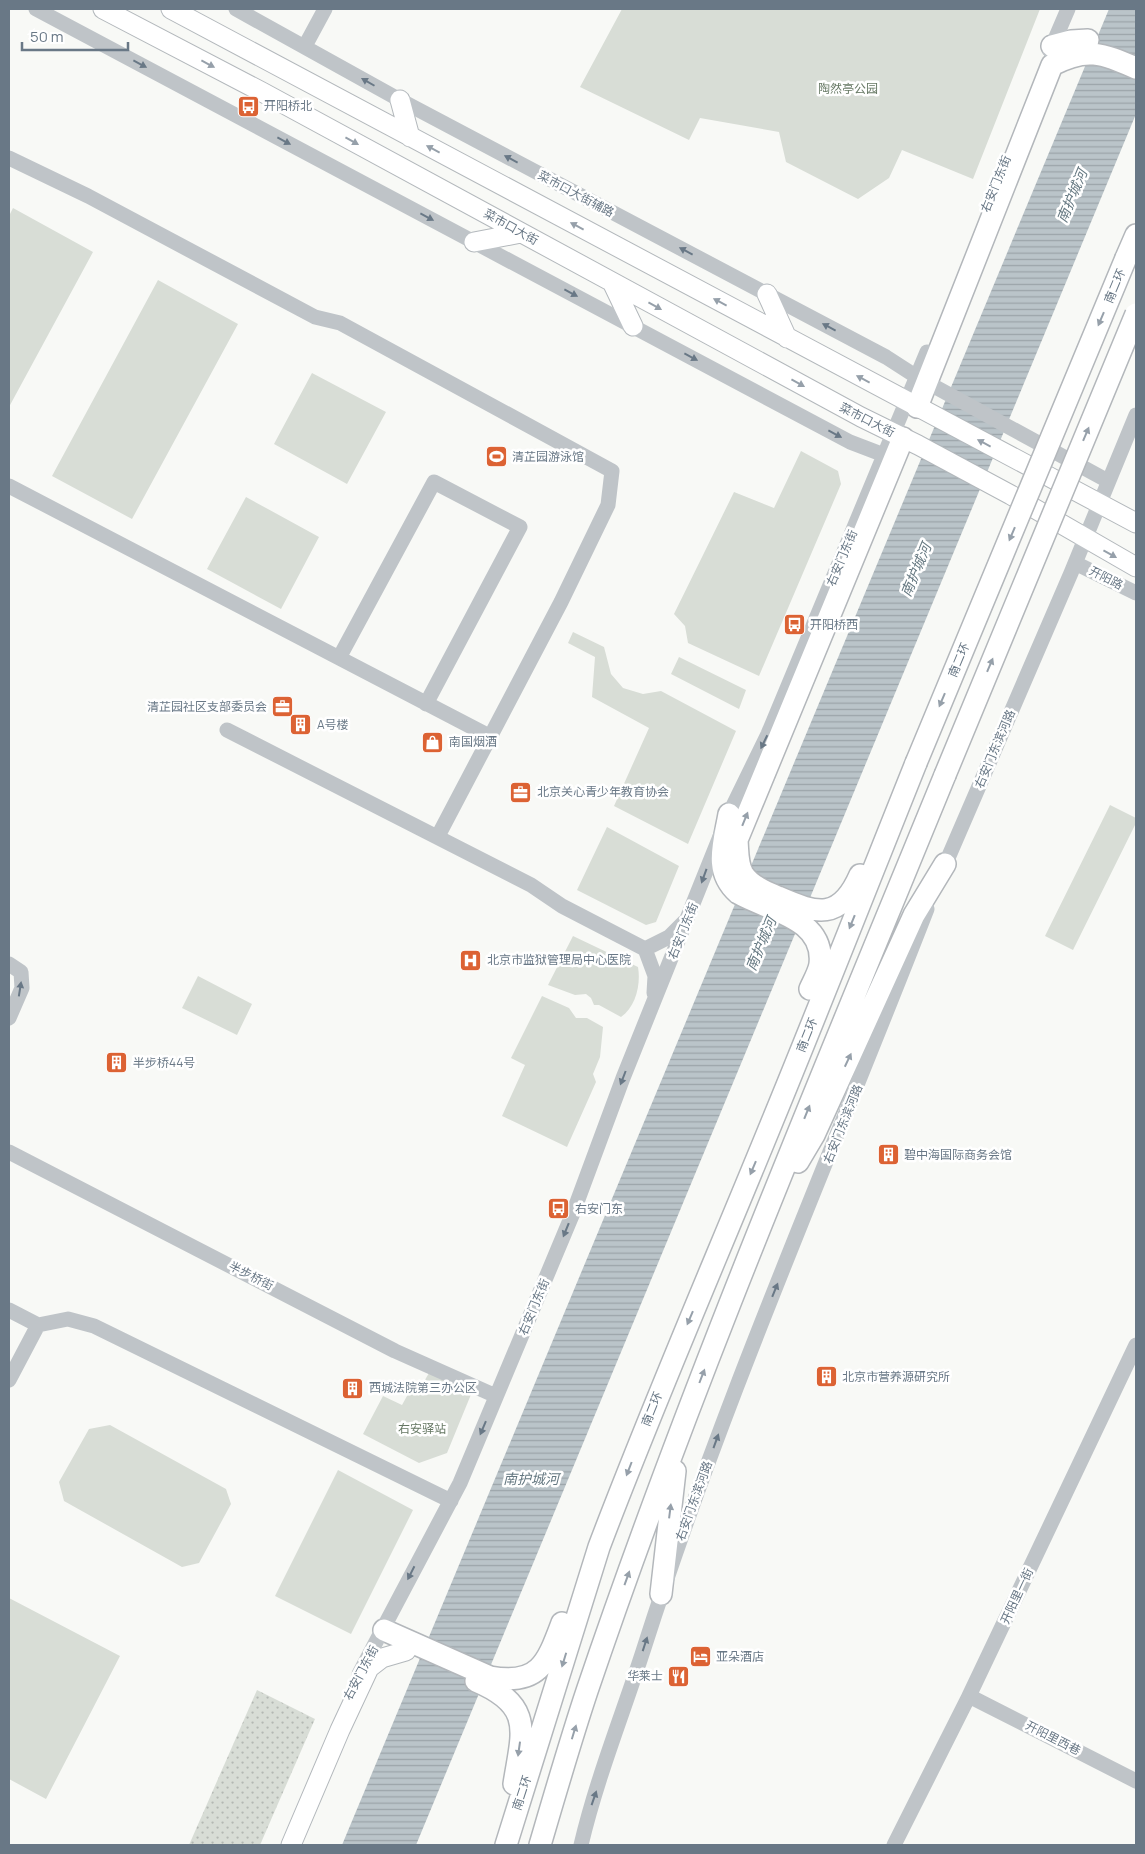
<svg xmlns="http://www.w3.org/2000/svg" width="1145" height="1854" font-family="Manrope,'Noto Sans SC',sans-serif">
  <defs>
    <pattern id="garden-dots" width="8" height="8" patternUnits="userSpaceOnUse" patternTransform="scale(1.25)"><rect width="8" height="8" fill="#d8ddd6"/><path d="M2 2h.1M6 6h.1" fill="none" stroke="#b3b8b3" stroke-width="1.8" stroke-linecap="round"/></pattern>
    <pattern id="water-rules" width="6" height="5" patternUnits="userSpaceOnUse" patternTransform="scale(1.25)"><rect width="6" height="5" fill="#bac4c9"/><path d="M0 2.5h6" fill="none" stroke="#9ba4a9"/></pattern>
  </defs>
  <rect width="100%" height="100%" fill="#f8f9f6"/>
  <path fill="#d8ddd6" d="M 622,9 L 1040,9 L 973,179 L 902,150 L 889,178 L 858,199 L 786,162 L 779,132 L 700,118 L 689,140 L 580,87 Z
    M 13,208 L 93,252 L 9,407 L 9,216 Z
    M 158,280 L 238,324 L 132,519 L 52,476 Z
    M 312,373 L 386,412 L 347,484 L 274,444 Z
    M 801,451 L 838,471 L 841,484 L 759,676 L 688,643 L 685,626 L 674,614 L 734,492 L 774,508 Z
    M 246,497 L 319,537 L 281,609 L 207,569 Z
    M 573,632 L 604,647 L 611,674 L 623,688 L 643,694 L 661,691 L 736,731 L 688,844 L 614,806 L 649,728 L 592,697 L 595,657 L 568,643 Z
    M 679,657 L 746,690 L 739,709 L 671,674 Z
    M 1110,805 L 1136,818 L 1136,823 L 1073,950 L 1045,936 Z
    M 607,827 L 679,866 L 656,922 L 646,925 L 577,890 Z
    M 573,936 L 638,967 C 641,984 636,1007 621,1017 L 599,1005 L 594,1005 L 591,998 L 586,994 L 575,995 L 548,985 Z
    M 198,976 L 252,1004 L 237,1035 L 182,1008 Z
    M 542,996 L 569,1008 L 576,1018 L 587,1018 L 603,1027 L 600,1057 L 593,1074 L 596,1082 L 567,1147 L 502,1116 L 525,1065 L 511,1058 Z
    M 429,1373 L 472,1392 L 447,1453 L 419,1463 L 363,1434 L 383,1396 L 402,1405 L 412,1387 L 419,1390 Z
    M 110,1425 L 226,1489 L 231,1504 L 199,1563 L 182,1567 L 64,1501 L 59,1482 L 89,1429 Z
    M 338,1470 L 413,1510 L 351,1634 L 275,1596 Z
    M 9,1598 L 120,1656 L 46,1799 L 9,1779 Z"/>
  <path fill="url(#garden-dots)" d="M 257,1690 L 315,1719 L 260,1845 L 189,1845 Z"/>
  <path fill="url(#water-rules)" d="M 1109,9 L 1136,9 L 1136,114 L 416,1845 L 342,1845 Z"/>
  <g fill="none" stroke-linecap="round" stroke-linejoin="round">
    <defs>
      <path id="major" d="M 103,9 L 262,92 L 861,417 L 918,445 L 1011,495 L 1136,567
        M 171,9 L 1136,523
        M 400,100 L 410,137
        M 474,242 L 521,233
        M 612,282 L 633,326
        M 767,294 L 787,338
        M 291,1845 L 340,1730 L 369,1668 L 382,1658 L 406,1651"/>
      <path id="highway" d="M 1052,46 L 1071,41 L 1088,40
        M 1126,258 L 1136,235
        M 917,407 L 1052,65 C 1087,47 1101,53 1136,68
        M 729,814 C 724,843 713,871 738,893 C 769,911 825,918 820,964 C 819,972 813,982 810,989
        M 860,875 C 840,921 817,914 778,897 C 766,892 751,886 743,874 C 737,864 738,852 737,840 L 903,438
        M 798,1162 L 814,1135 L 914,915 L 945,864
        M 661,1594 L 675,1471
        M 384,1630 L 490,1677 C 539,1686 547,1663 562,1623
        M 476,1681 C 535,1706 522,1732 514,1784
        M 506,1845 L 599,1547 C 653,1404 714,1264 772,1122 C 821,1003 868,883 916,763
        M 540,1845 C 555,1794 570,1742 587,1691 C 692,1381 821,1078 945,775"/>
    </defs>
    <use href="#major" stroke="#b3b8bc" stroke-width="21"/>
    <use href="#highway" stroke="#b3b7bb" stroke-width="24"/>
    <path stroke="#bfc4c8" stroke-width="15" d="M 36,9 L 850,442 L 884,455
      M 236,9 L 400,100 L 886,357 L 917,377 L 1108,481
      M 305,46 L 325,9
      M 1050,51 L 1068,9
      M 9,158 L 88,196 L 315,317 L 340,323 L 612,471 L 608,505 L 561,602 L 438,836
      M 9,486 L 489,736
      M 1075,563 L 1136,593
      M 339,658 L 434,482 L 520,527 L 426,704
      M 227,730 L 531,885 L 562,906 L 645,949 L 655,976 L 654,993
      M 942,872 L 1071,573 L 1136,415
      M 645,949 L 669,937 L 684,922
      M 9,964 L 21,972 L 22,988 L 9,1018
      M 9,1152 L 395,1351 L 496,1396
      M 9,1310 L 38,1325 L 68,1319 L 94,1326 L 451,1501
      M 9,1380 L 38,1325
      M 359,1674 L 460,1483 L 573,1213 L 623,1078 L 729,814 L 768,734 L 927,352
      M 969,1696 L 1136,1781
      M 581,1845 C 597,1777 624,1711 645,1645 C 725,1395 832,1154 927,909
      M 894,1845 L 969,1696 L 1136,1345"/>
    <use href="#major" stroke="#fff" stroke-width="19"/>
    <use href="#highway" stroke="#fff" stroke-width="21"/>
    <defs>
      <path id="highway-bridge" d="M 916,763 L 1126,258
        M 945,775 L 1136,314"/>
    </defs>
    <use href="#highway-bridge" stroke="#b3b7bb" stroke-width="24" stroke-linecap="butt"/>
    <use href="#highway-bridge" stroke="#fff" stroke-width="21"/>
  </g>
  <defs><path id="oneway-solid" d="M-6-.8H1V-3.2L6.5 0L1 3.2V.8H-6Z" transform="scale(1.25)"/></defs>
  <g fill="#697886">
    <use href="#oneway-solid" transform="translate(140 64) rotate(28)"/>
    <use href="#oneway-solid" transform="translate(368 82) rotate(-150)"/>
    <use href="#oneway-solid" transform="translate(284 141) rotate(28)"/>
    <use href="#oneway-solid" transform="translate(511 159) rotate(-152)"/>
    <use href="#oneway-solid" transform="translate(427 217) rotate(28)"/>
    <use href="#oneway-solid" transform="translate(686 251) rotate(-152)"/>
    <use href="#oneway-solid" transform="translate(571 293) rotate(28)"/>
    <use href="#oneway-solid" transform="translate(829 327) rotate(-152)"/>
    <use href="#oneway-solid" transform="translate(691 357) rotate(28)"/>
    <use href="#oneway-solid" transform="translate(835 434) rotate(28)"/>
    <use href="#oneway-solid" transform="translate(764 742) rotate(116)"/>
    <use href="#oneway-solid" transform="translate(704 876) rotate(110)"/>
    <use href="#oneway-solid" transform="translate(20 989) rotate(-81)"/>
    <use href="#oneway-solid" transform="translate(623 1078) rotate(111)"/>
    <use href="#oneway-solid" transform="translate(566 1230) rotate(112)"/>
    <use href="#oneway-solid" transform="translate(775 1290) rotate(-68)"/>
    <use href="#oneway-solid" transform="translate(483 1428) rotate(113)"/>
    <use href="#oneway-solid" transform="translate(716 1441) rotate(-70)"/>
    <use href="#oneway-solid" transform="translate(411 1573) rotate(117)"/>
    <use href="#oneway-solid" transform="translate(645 1644) rotate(-72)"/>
    <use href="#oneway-solid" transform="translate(594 1798) rotate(-71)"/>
  </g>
  <g fill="#96a0aa">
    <use href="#oneway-solid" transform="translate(208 64) rotate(28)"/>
    <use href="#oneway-solid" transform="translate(352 141) rotate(29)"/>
    <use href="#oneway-solid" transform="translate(433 149) rotate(-152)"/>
    <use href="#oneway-solid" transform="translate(577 226) rotate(-152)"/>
    <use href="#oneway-solid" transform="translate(720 302) rotate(-152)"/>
    <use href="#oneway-solid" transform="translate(655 306) rotate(29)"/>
    <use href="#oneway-solid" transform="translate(1101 319) rotate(113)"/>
    <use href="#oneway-solid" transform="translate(863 379) rotate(-152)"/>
    <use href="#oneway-solid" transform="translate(798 383) rotate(29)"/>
    <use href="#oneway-solid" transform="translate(1086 434) rotate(-67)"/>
    <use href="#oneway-solid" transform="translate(984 443) rotate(-152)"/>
    <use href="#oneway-solid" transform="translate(1012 534) rotate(113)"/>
    <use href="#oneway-solid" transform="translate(1110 554) rotate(29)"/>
    <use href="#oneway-solid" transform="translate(990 665) rotate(-67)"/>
    <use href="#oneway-solid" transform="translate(942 700) rotate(113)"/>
    <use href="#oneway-solid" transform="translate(745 819) rotate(-68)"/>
    <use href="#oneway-solid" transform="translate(852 922) rotate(112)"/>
    <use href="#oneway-solid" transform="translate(848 1060) rotate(-65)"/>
    <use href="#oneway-solid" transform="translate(807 1112) rotate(-68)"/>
    <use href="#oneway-solid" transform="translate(753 1168) rotate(113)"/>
    <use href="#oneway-solid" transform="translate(690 1318) rotate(113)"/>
    <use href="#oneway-solid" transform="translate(702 1376) rotate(-69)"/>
    <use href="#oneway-solid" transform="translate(629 1469) rotate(111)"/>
    <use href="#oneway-solid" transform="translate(670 1511) rotate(-83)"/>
    <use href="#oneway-solid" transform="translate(627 1578) rotate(-70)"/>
    <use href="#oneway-solid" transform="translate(564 1660) rotate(107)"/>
    <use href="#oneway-solid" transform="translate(574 1732) rotate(-73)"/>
    <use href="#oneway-solid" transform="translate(519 1749) rotate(98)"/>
  </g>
  <defs>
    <symbol id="bus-square" viewBox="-11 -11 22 22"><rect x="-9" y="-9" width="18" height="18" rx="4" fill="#dc6233" stroke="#fff"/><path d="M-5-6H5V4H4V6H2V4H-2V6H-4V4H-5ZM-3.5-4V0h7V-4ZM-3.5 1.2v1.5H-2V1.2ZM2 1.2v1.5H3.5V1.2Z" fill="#fff"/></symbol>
    <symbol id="stadium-square" viewBox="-11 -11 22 22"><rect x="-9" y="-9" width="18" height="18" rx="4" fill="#dc6233" stroke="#fff"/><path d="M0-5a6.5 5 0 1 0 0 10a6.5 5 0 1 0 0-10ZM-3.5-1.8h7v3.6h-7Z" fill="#fff"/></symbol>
    <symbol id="office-square" viewBox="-11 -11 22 22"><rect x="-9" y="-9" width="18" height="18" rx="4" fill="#dc6233" stroke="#fff"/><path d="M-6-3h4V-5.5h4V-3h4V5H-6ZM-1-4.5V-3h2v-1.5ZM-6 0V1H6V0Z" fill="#fff"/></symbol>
    <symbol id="building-square" viewBox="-11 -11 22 22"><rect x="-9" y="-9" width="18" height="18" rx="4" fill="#dc6233" stroke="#fff"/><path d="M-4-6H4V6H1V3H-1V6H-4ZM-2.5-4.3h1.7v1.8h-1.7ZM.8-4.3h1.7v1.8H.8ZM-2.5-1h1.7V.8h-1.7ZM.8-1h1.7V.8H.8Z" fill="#fff"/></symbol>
    <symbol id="shop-square" viewBox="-11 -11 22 22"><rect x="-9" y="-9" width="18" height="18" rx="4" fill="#dc6233" stroke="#fff"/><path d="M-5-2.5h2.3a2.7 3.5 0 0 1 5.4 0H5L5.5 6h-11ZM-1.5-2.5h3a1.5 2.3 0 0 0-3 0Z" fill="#fff"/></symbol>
    <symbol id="hospital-square" viewBox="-11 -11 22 22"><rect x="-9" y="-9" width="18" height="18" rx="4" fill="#dc6233" stroke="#fff"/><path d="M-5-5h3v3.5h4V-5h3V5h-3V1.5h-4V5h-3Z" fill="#fff"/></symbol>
    <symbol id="hotel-square" viewBox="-11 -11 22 22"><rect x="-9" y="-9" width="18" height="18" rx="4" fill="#dc6233" stroke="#fff"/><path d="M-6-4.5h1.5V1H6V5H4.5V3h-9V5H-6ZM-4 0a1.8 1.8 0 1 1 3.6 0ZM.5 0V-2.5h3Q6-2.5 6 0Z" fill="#fff"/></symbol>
    <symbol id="restaurant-square" viewBox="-11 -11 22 22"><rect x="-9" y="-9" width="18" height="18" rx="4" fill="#dc6233" stroke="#fff"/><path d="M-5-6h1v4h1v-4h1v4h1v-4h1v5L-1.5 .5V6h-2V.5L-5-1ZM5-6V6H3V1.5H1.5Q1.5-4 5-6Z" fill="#fff"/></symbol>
  </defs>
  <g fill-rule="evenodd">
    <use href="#bus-square" x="236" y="94" width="25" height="25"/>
    <use href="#stadium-square" x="484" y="444" width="25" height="25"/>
    <use href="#bus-square" x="782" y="612" width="25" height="25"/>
    <use href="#office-square" x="270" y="694" width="25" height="25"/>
    <use href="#building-square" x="288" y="712" width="25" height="25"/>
    <use href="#shop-square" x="420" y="730" width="25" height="25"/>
    <use href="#office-square" x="508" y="780" width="25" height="25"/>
    <use href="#hospital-square" x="458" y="948" width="25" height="25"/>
    <use href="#building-square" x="104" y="1050" width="25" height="25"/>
    <use href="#building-square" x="876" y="1142" width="25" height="25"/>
    <use href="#bus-square" x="546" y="1196" width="25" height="25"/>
    <use href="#building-square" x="814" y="1364" width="25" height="25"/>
    <use href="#building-square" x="340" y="1376" width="25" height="25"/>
    <use href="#hotel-square" x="688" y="1644" width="25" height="25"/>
    <use href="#restaurant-square" x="666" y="1664" width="25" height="25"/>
  </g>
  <g text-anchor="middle" stroke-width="5" stroke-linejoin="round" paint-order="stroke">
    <g font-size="12" fill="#667864" stroke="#fff">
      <text x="848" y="93">陶然亭公园</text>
      <text x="422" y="1433">右安驿站</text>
    </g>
    <g font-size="12" fill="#697886" stroke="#fff" text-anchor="start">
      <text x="264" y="110">开阳桥北</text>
      <text x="512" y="461">清芷园游泳馆</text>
      <text x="810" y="629">开阳桥西</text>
      <text x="267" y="711" text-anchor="end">清芷园社区支部委员会</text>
      <text x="317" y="729">A号楼</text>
      <text x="449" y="746">南国烟酒</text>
      <text x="537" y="796">北京关心青少年教育协会</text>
      <text x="487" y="964">北京市监狱管理局中心医院</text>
      <text x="133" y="1067">半步桥44号</text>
      <text x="904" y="1159">碧中海国际商务会馆</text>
      <text x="575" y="1213">右安门东</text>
      <text x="842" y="1381">北京市营养源研究所</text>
      <text x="369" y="1392">西城法院第三办公区</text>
      <text x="716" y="1661">亚朵酒店</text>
      <text x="663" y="1680" text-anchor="end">华莱士</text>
    </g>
    <g font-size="12" fill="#697886" stroke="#fff">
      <text transform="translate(996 184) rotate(-68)" y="4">右安门东街</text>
      <text transform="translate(576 194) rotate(28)" y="4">菜市口大街辅路</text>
      <text transform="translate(511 227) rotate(29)" y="4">菜市口大街</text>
      <text transform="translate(1115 286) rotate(-67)" y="4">南二环</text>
      <text transform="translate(867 420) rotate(27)" y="4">菜市口大街</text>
      <text transform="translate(842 558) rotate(-67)" y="4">右安门东街</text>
      <text transform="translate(1106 578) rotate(27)" y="4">开阳路</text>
      <text transform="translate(959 660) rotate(-67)" y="4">南二环</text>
      <text transform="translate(995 749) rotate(-67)" y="4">右安门东滨河路</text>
      <text transform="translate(683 931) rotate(-68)" y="4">右安门东街</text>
      <text transform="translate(807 1035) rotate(-68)" y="4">南二环</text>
      <text transform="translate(843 1124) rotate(-68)" y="4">右安门东滨河路</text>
      <text transform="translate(251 1276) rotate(27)" y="4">半步桥街</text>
      <text transform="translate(534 1307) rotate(-67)" y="4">右安门东街</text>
      <text transform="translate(652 1409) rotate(-68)" y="4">南二环</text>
      <text transform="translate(694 1501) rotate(-70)" y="4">右安门东滨河路</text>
      <text transform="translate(1017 1596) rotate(-65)" y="4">开阳里一街</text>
      <text transform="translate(361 1673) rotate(-62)" y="4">右安门东街</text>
      <text transform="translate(1053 1738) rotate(27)" y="4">开阳里西巷</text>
      <text transform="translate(522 1793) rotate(-72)" y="4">南二环</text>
    </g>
    <g font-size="14" font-style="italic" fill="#657881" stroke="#fff">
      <text transform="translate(1072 196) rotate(-67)" y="5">南护城河</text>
      <text transform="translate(916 570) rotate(-67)" y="5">南护城河</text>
      <text transform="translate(761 944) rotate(-67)" y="5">南护城河</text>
      <text x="531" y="1484">南护城河</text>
    </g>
  </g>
  <rect width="1145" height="1854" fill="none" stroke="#697886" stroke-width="20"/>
  <path d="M22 42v8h106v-8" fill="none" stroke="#697886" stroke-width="2.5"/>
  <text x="30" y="42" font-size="15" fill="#697886" stroke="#ffffff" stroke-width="4" paint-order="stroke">50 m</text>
</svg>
